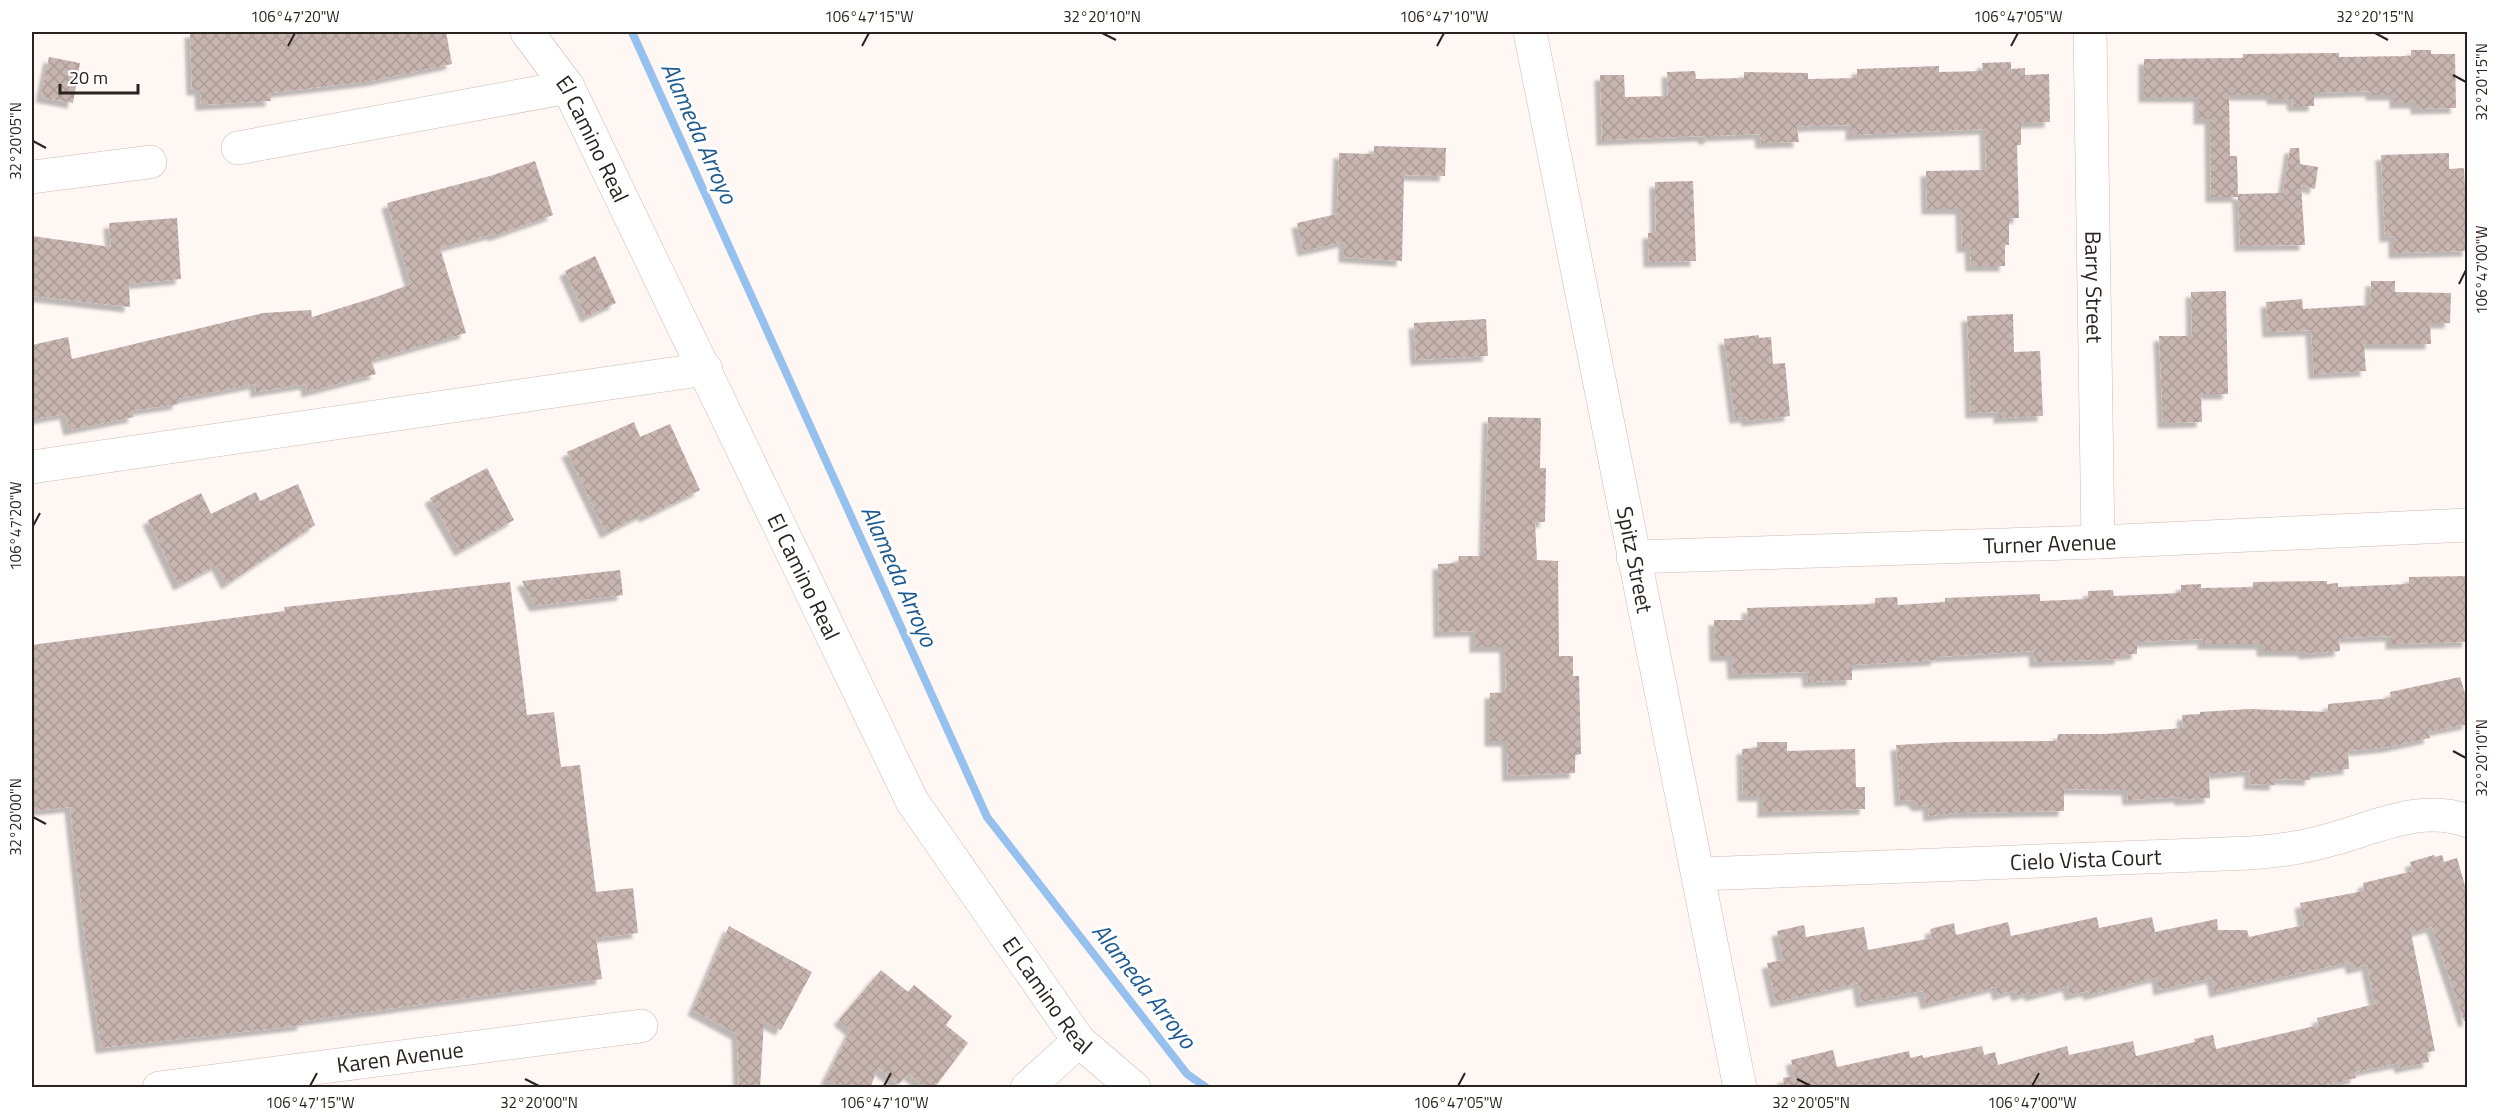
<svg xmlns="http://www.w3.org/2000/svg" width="2499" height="1119" font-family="'Titillium Web',sans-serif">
  <defs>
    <pattern id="building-cross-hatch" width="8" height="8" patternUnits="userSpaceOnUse" patternTransform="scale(1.5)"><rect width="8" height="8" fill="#c8b5b0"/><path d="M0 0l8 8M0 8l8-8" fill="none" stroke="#ac9b97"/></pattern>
    <filter id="shadow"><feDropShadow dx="-5.5" dy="5.5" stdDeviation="1.5" flood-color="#0004"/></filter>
  </defs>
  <rect width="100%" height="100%" fill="#fff7f4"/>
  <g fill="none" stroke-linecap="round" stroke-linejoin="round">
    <path stroke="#96c0ee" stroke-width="8" d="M 632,32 L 987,817 L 1187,1074 L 1207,1088"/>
  </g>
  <path fill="url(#building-cross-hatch)" filter="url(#shadow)" d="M 190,32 L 446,32 L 452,64 L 371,81 L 270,93 L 271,101 L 201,105 L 200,90 L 192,90 Z
    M 2411,50 L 2431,50 L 2431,54 L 2455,54 L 2456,108 L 2416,109 L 2416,103 L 2395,103 L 2395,95 L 2371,95 L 2371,91 L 2314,93 L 2314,106 L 2293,106 L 2292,99 L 2272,99 L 2272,95 L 2229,95 L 2230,156 L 2237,156 L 2238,194 L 2283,193 L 2290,148 L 2299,148 L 2300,164 L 2318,167 L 2315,189 L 2301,185 L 2305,245 L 2240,246 L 2238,197 L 2211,197 L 2210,119 L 2199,119 L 2199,97 L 2144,97 L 2144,59 L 2243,58 L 2243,54 L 2339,53 L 2339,57 L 2411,56 Z
    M 49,57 L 80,63 L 73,103 L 41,97 Z
    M 2011,62 L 2011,69 L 2025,68 L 2025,75 L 2049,74 L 2050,122 L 2021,123 L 2021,145 L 2017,145 L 2019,218 L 2009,218 L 2009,245 L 2005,245 L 2005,266 L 1971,266 L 1970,247 L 1962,247 L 1961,209 L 1927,209 L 1926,171 L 1986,170 L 1985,129 L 1851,135 L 1851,125 L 1811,126 L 1797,127 L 1799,142 L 1761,143 L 1760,134 L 1711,136 L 1707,140 L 1702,136 L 1602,140 L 1600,75 L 1624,75 L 1625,97 L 1668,96 L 1667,72 L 1695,71 L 1696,79 L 1744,78 L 1744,72 L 1808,73 L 1808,79 L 1857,78 L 1857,69 L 1939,66 L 1939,72 L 1983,71 L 1982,63 Z
    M 1374,146 L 1446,148 L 1445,176 L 1404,175 L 1402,261 L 1344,257 L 1344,242 L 1303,251 L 1297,223 L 1337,214 L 1339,153 L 1374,154 Z
    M 2449,153 L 2449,169 L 2464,168 L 2468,251 L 2394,253 L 2394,236 L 2385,237 L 2381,155 Z
    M 535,161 L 553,215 L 494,236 L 493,234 L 440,248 L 466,333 L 371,360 L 376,374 L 307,392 L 306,384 L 256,392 L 255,384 L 178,399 L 178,404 L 132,411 L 134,417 L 69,430 L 65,414 L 32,420 L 32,345 L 68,337 L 72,359 L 263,313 L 311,310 L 312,317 L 376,297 L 411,284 L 387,203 L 490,176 Z
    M 1693,181 L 1696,261 L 1649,262 L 1648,233 L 1656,233 L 1655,182 Z
    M 177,218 L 181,279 L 129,284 L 130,307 L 32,296 L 32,236 L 111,247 L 109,223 Z
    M 595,256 L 616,303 L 586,317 L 565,271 Z
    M 2371,281 L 2395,281 L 2395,292 L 2451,293 L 2450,323 L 2430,323 L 2431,344 L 2364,344 L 2366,371 L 2314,374 L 2311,330 L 2268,332 L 2266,302 L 2302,299 L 2303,309 L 2370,305 Z
    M 2226,291 L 2228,394 L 2201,394 L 2202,422 L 2163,423 L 2159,336 L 2192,336 L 2191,292 Z
    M 2013,314 L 2014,352 L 2040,351 L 2043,416 L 1999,418 L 1999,412 L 1971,413 L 1967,316 Z
    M 1486,319 L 1488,356 L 1416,360 L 1414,323 Z
    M 1759,335 L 1759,338 L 1771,337 L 1773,364 L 1785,363 L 1790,416 L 1747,421 L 1746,417 L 1735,418 L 1724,339 Z
    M 1488,417 L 1541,418 L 1540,468 L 1546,468 L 1545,522 L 1535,522 L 1537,560 L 1558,561 L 1559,656 L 1573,656 L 1573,676 L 1579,676 L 1581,754 L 1575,755 L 1575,773 L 1508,776 L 1507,741 L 1490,741 L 1490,693 L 1506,692 L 1505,647 L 1475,647 L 1475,631 L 1439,632 L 1438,564 L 1458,563 L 1459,556 L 1484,556 Z
    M 634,422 L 640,437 L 670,424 L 700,490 L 645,517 L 643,514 L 606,533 L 567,452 Z
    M 487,468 L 514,520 L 460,551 L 430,498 Z
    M 298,484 L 315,525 L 227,584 L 217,565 L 179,585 L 148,520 L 201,493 L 211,514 L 256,492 L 260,501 Z
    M 620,570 L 623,595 L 535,606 L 522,581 Z
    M 2468,576 L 2468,642 L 2391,644 L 2391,636 L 2339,638 L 2340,651 L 2304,654 L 2304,651 L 2262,651 L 2262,644 L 2203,644 L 2203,639 L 2137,642 L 2137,654 L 2120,655 L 2120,659 L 2035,662 L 2034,651 L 1936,657 L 1936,660 L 1852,665 L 1852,680 L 1808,682 L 1807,672 L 1733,674 L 1732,656 L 1715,656 L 1714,620 L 1748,620 L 1747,608 L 1875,604 L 1875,598 L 1897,597 L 1898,605 L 1945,602 L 1945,598 L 2040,594 L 2040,601 L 2088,599 L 2088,591 L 2113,590 L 2114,596 L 2181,593 L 2181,585 L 2201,584 L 2201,588 L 2253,587 L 2253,582 L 2327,581 L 2327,584 L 2338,583 L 2338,587 L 2409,584 L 2409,577 Z
    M 510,582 L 527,715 L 554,712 L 561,767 L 580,765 L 596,892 L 633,888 L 638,933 L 596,938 L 602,979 L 302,1021 L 303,1025 L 101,1048 L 86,948 L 70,807 L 32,811 L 32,645 L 285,611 L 284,607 Z
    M 2460,677 L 2468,703 L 2468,724 L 2428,732 L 2430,738 L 2389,747 L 2348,751 L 2349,769 L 2311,773 L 2310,780 L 2276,779 L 2275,785 L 2249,784 L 2250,771 L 2209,774 L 2210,798 L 2180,800 L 2180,797 L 2128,800 L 2127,790 L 2064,789 L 2064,811 L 1956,813 L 1929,816 L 1928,805 L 1918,806 L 1912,800 L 1900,801 L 1896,745 L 1951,742 L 2057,741 L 2058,734 L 2105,734 L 2183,728 L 2182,715 L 2200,714 L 2200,712 L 2250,709 L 2328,712 L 2328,704 L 2391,698 L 2390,692 Z
    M 1757,742 L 1787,742 L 1787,751 L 1855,749 L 1856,787 L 1865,787 L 1865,809 L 1763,812 L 1763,796 L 1743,796 L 1742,749 L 1757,748 Z
    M 2434,855 L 2435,857 L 2442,855 L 2444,862 L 2457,858 L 2468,896 L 2468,1021 L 2464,1021 L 2432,927 L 2411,933 L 2435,1051 L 2427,1052 L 2429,1062 L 2400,1068 L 2399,1063 L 2355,1072 L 2356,1078 L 2313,1088 L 2162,1088 L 2161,1082 L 2138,1088 L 1784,1088 L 1783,1078 L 1795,1076 L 1791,1060 L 1833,1050 L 1837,1067 L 1909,1051 L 1910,1058 L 1923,1055 L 1923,1058 L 1982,1046 L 1984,1055 L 1995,1052 L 1998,1065 L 2067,1046 L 2069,1055 L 2133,1041 L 2136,1056 L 2195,1042 L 2194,1039 L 2213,1035 L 2216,1049 L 2319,1025 L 2317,1018 L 2375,1004 L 2367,965 L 2352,969 L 2350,962 L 2215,992 L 2212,978 L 2159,990 L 2157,977 L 2089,995 L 2088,991 L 2070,995 L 2068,986 L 2030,996 L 2030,992 L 2017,996 L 2015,990 L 1998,995 L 1996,987 L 1926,1004 L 1923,991 L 1861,1002 L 1858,983 L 1776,1002 L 1767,963 L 1783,960 L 1777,931 L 1804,925 L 1806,937 L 1864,927 L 1868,950 L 1932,938 L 1930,929 L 1954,923 L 1956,935 L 2008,922 L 2011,936 L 2097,917 L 2099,928 L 2152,917 L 2155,932 L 2217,919 L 2218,930 L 2247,930 L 2249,937 L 2304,925 L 2300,903 L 2364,891 L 2363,883 L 2413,871 L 2410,862 Z
    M 729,926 L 812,972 L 781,1030 L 764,1021 L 760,1088 L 739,1088 L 737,1034 L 693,1010 Z
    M 881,970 L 908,992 L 914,985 L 952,1016 L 946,1025 L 968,1043 L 934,1088 L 926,1088 L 909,1074 L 898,1084 L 878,1068 L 870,1088 L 842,1088 L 826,1079 L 851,1030 L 839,1020 Z"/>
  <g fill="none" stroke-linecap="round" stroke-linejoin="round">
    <defs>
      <g id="minor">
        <path id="s1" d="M 527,32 L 568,87 L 912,801 L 1079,1041 L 1134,1088"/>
        <path id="s2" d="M 1530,32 L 1740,1088"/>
        <path id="s3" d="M 2090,32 L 2098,542"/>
        <path d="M 238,148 L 568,87"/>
        <path d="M 32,177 L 150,162"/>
        <path d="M 32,467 L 706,369"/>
        <path id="s4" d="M 1633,557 L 2098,542 L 2468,525"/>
        <path id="s5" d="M 1699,874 L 2251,853 C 2279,851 2306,847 2333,839 C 2377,827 2422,804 2468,821"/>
        <path id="s6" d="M 159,1088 L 641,1026"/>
        <path d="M 1027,1088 L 1079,1041"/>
      </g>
    </defs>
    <use href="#minor" stroke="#ccbab2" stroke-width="34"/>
    <use href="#minor" stroke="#fff" stroke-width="33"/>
  </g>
  <path fill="none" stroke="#29221f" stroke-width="2" d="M 1102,33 L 1116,40M 2375,33 L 2388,40M 288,46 L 295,33M 862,46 L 869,33M 1437,46 L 1444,33M 2011,46 L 2018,33M 2453,75 L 2466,82M 33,141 L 46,148M 2459,284 L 2466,270M 33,526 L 40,513M 2453,751 L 2466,758M 33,817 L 46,824M 525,1079 L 539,1086M 1797,1079 L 1811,1086M 310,1086 L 317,1073M 884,1086 L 891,1073M 1458,1086 L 1465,1073M 2032,1086 L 2039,1073"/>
  <g text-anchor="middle" stroke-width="6" stroke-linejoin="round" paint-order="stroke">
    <g font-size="22" fill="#29221f" stroke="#fff">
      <text dy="8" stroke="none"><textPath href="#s1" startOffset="126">El Camino Real</textPath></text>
      <text dy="8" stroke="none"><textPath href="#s3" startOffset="255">Barry Street</textPath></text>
      <text dy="8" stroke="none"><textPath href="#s4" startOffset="417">Turner Avenue</textPath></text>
      <text dy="8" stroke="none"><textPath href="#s2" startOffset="538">Spitz Street</textPath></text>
      <text dy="8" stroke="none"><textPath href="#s1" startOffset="612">El Camino Real</textPath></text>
      <text dy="8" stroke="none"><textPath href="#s5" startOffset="387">Cielo Vista Court</textPath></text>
      <text dy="8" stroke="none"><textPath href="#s1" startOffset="1098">El Camino Real</textPath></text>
      <text dy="8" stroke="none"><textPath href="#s6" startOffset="243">Karen Avenue</textPath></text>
    </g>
    <g font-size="24" font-style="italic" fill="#1f5991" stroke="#fff">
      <text transform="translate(699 133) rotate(66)" y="8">Alameda Arroyo</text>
      <text transform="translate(899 576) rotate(66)" y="8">Alameda Arroyo</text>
      <text transform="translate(1144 986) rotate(52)" y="8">Alameda Arroyo</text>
    </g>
  </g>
  <rect width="2499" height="1119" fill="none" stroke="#ffffff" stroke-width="66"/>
  <path d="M60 84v9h78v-9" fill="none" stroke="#29221f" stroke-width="3"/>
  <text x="69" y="84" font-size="18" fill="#29221f" stroke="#ffffff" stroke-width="4.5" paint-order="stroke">20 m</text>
  <rect x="33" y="33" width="2433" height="1053" fill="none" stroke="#29221f" stroke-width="2"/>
  <g font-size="15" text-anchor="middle" fill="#29221f">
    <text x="295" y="22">106°47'20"W</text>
    <text x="869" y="22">106°47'15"W</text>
    <text x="1102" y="22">32°20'10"N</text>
    <text x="1444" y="22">106°47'10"W</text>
    <text x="2018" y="22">106°47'05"W</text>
    <text x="2375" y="22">32°20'15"N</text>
    <text transform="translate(2482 82) rotate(-90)" y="5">32°20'15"N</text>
    <text transform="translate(16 141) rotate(-90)" y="5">32°20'05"N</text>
    <text transform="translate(2482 270) rotate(-90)" y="5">106°47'00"W</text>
    <text transform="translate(16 526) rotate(-90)" y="5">106°47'20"W</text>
    <text transform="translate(2482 758) rotate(-90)" y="5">32°20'10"N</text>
    <text transform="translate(16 817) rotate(-90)" y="5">32°20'00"N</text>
    <text x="310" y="1108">106°47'15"W</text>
    <text x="539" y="1108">32°20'00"N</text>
    <text x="884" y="1108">106°47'10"W</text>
    <text x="1458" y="1108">106°47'05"W</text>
    <text x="1811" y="1108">32°20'05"N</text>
    <text x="2032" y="1108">106°47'00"W</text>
  </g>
</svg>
